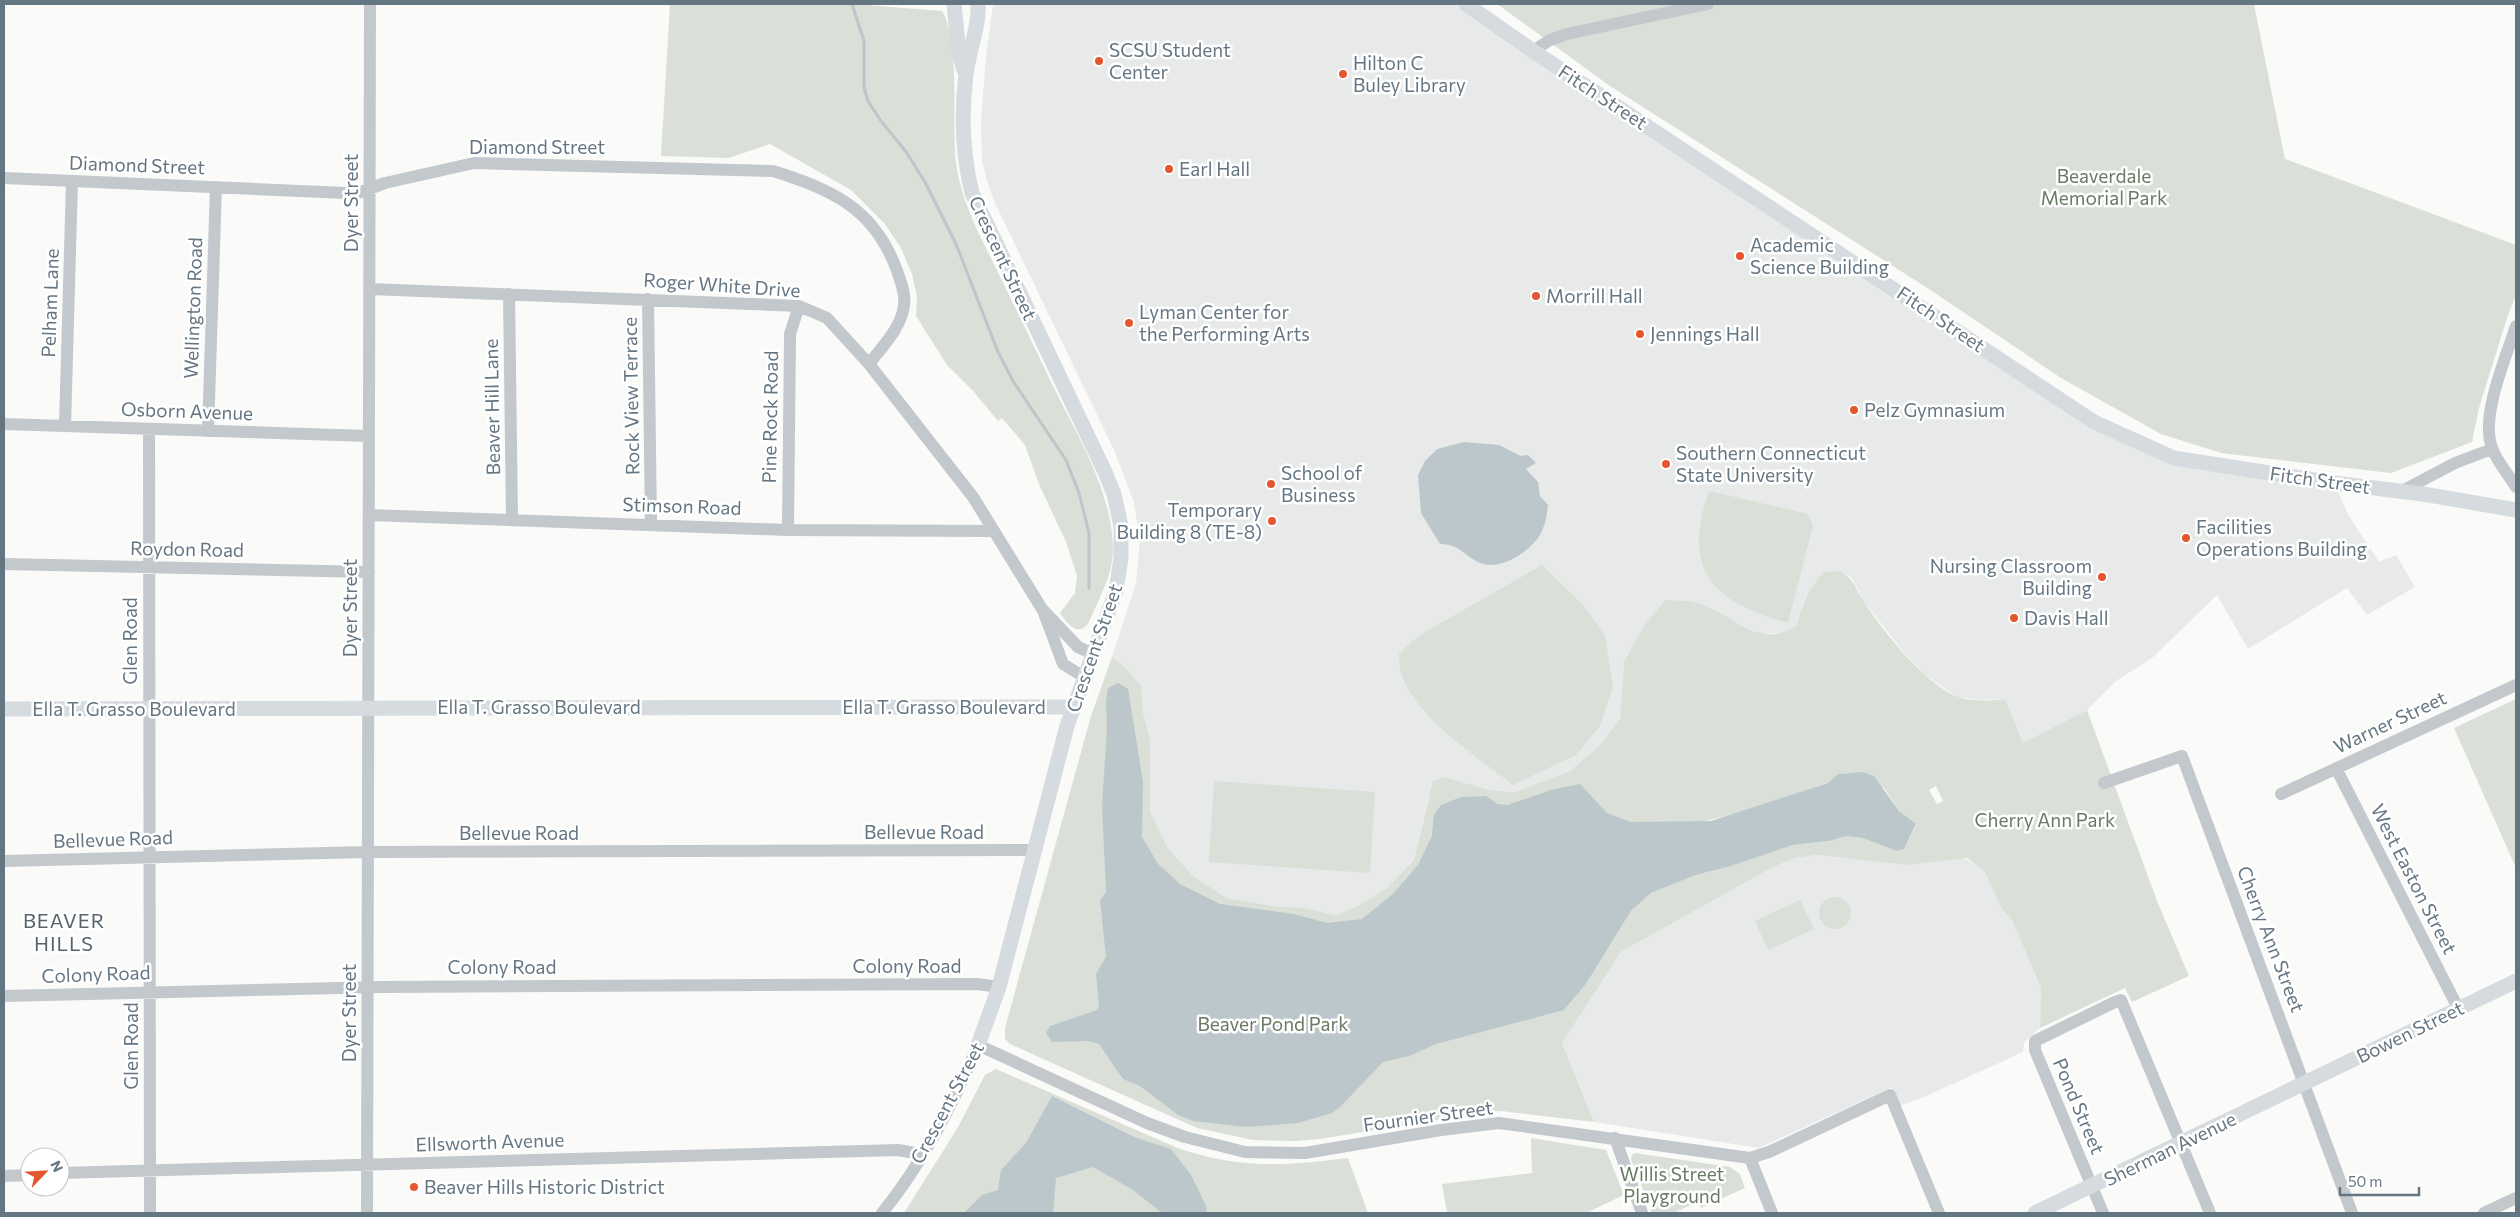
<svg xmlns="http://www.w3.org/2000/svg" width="2520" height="1217" font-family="Commissioner,sans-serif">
  <rect width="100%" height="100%" fill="#fafaf8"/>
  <path fill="#e8e9e9" d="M 993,4 L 1466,4 L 2094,422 L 2174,458 L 2334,483 L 2349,516 L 2379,562 L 2396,555 L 2415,587 L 2367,615 L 2347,588 L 2248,649 L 2217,595 L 2152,658 L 2116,681 L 2087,710 L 2023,743 L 2005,699 L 1982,700 L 1957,697 L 1924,674 L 1901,649 L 1863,600 L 1852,578 L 1840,571 L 1823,572 L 1813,584 L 1803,603 L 1797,625 L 1786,633 L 1761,634 L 1694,602 L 1624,662 L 1620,719 L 1600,745 L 1570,771 L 1515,792 L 1490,790 L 1444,777 L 1428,799 L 1414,860 L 1387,888 L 1360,905 L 1336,915 L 1304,908 L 1273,906 L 1227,898 L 1193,876 L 1167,847 L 1150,811 L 1150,739 L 1143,712 L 1141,686 L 1127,669 L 1112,657 L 1136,583 L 1140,540 L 1134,503 L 1115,452 L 995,203 L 987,181 L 982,161 L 981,121 L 986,57 Z
    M 1817,855 L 1906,865 L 1964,858 L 1986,872 L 2002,909 L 2012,920 L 2041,988 L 2040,1028 L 2024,1042 L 2023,1052 L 1924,1097 L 1900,1106 L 1892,1087 L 1759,1148 L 1594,1122 L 1562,1043 L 1621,952 L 1771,868 L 1795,858 Z"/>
  <path fill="#dadfd7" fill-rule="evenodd" d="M 670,4 L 853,4 L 942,11 C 960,38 952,126 956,163 C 959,187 968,209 978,232 C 1004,284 1029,336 1054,388 C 1079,439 1113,493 1113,551 C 1112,577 1099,598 1089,622 C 1078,639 1067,623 1060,613 L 1075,593 L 1077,576 L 1066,542 L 1039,484 L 1025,445 L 1002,418 L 998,421 L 974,392 L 947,365 L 916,316 L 917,297 L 912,274 L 901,248 L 885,224 L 851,190 L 770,144 L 729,158 L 661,156 Z
    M 1497,4 L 2254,4 L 2285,159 L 2516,245 L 2516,295 L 2507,318 L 2479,408 L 2472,442 L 2391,473 L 2221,453 L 2161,434 L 2061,378 L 1929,289 L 1610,86 Z
    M 1709,491 L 1808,514 L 1813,525 L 1788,623 C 1713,602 1681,571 1709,491 Z
    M 1542,565 L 1584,606 L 1605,636 L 1613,687 L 1600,726 L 1576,755 L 1513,785 C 1476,755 1396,707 1399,654 L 1412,641 L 1427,631 Z
    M 1840,571 C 1855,580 1854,586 1863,600 C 1882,630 1923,682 1956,696 C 1971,702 1990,701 2005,699 L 2023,743 L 2087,710 L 2157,901 L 2189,976 L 2132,1002 L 2125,988 L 2040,1028 L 2041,988 L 2012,920 L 2002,909 L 1985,872 L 1967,858 L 1906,865 L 1817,855 L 1795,858 L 1771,868 L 1621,952 L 1562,1043 L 1594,1122 L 1501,1111 L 1478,1113 L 1320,1139 L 1296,1141 L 1253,1140 L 1197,1128 L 1010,1044 L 1005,1039 L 1005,1028 L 1091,716 L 1112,657 L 1127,669 L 1141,686 L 1143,712 L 1150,739 L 1150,811 L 1167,847 L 1193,876 L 1227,898 L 1273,906 L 1304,908 L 1336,915 L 1360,905 L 1387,888 L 1414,860 L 1433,781 L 1444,777 L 1490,790 L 1515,792 L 1570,771 L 1600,745 L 1620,719 L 1624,662 L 1644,626 L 1665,600 C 1674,601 1684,600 1693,602 C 1729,609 1759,653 1797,625 C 1802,604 1809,588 1823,572 ZM 1851,773 L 1884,788 L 1899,811 L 1916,825 L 1904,849 L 1897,851 L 1862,838 L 1846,836 L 1829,841 L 1793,845 L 1731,866 L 1696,875 L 1651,893 L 1631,911 L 1586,984 L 1564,1010 L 1503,897 L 1706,821 L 1745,811 L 1828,783 L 1838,774 ZM 1936,786 L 1943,801 L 1937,804 L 1929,790 Z
    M 2516,699 L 2516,868 L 2454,728 Z
    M 1214,781 L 1375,792 L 1370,873 L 1209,862 Z
    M1819 913a16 16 0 1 1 32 0a16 16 0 1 1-32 0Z
    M 1800,900 L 1814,929 L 1768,950 L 1755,921 Z
    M 996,1069 L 1180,1149 C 1242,1169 1284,1166 1348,1158 L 1368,1213 L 904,1213 L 957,1129 L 985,1075 Z
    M 1531,1138 L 1606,1150 L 1624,1195 L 1586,1213 L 1441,1213 L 1447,1212 L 1442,1184 L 1532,1173 Z
    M 1635,1153 L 1730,1167 L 1740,1174 L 1745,1188 L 1701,1208 L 1698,1202 L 1673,1213 L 1652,1213 L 1631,1159 L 1632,1155 Z"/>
  <path fill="#bbc7cb" d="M 1464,442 L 1499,445 L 1521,456 L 1528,455 L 1536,463 L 1526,469 L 1538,482 L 1540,496 L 1548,505 C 1547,515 1545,526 1540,535 C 1530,551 1503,569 1484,564 C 1465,559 1463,544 1440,544 L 1421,513 L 1418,475 L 1425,461 L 1437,449 Z
    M 1118,683 L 1128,689 L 1143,782 L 1142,837 L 1158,864 L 1180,884 L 1220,904 L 1294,914 L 1327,923 L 1362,919 L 1393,894 L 1418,865 L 1432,836 L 1434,815 L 1441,805 L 1461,797 L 1486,796 L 1497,804 L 1508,805 L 1551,790 L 1580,784 L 1607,813 L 1631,822 L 1711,821 L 1828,783 L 1838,774 L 1863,772 L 1874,776 L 1899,811 L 1916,824 L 1904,849 L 1897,851 L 1862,838 L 1846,836 L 1829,841 L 1793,845 L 1731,866 L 1696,875 L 1651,893 L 1631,911 L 1586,984 L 1564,1010 L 1436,1044 L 1409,1056 L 1383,1062 L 1340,1107 L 1332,1113 L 1298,1123 L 1246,1127 L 1193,1121 L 1178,1115 L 1140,1086 L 1123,1079 L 1099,1044 L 1088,1041 L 1052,1042 L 1046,1033 L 1050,1026 L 1097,1010 L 1099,1005 L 1096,974 L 1106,957 L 1100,900 L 1106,892 L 1102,806 L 1107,730 L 1106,702 L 1108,688 Z
    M 1052,1096 L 1134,1137 L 1171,1149 L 1191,1175 L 1207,1208 L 1206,1213 L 1162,1213 L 1133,1190 L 1093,1167 L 1056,1178 L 1053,1213 L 964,1213 L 982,1195 L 998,1190 L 1001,1170 L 1026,1143 Z"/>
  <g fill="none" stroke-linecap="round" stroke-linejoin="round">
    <path stroke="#bbc7cb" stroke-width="3" d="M 852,4 L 864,41 L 864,88 L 868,101 L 881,121 L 907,153 L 926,184 L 956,244 L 998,352 L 1013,381 L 1066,460 L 1079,493 L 1089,533 L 1089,588"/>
    <path stroke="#c3c8cc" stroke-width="12" d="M 1533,51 L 1550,40 L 1567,34 L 1708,4
      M 4,178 L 345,193 L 358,193 L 385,183 L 474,163 L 773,171 C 830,189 873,207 896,268 C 900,279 906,294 904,305 C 902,327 882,347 869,364
      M 370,289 L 799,306 L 827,318 L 869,364 L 973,497 L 1042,609 L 1078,647 L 1093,654
      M 509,294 L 512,519
      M 648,299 L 651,523
      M 2516,326 C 2506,358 2480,416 2492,448 C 2497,462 2509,475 2516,487
      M 4,424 L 369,436
      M 65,426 L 72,181
      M 149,429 L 150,1213
      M 208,431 L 216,187
      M 2402,491 L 2455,463 L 2492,449
      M 369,515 L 788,530 L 994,531
      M 788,530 L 790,334 L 799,306
      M 4,564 L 369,572
      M 1044,613 L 1063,664 L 1084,677
      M 2336,768 L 2458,1008
      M 2104,783 L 2182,756 L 2352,1213
      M 2281,794 L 2516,685
      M 4,861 L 368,852 L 1034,850
      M 4,996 L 381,987 L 977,984 L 999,987
      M 1615,1138 L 1642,1213
      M 1750,1158 L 1772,1213
      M 60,1173 L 898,1150 L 921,1154
      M 4,1176 L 30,1175
      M 367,1213 L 370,4
      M 882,1213 C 920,1167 955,1101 978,1045 L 1147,1123 L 1185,1137 L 1245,1152 L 1305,1153 L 1441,1130 L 1499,1123 L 1750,1158 L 1769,1152 L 1890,1095 L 1939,1213
      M 2103,1213 L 2035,1050 L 2035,1041 L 2115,1002 L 2121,1000 L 2210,1213
      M 2484,1213 L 2516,1198"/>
    <path stroke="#d6dbdf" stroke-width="15" d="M 954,4 L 959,53 L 964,70
      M 978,4 C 980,24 968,54 966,75 C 961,114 963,156 972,193 L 1105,472 L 1114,494 L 1121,526 L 1121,558 L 1116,591 L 1067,726 L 999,987 L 978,1045
      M 1466,4 L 1533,51 L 2094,422 L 2174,458 L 2334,483 L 2423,494 L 2516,510
      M 4,709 L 1073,707
      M 2035,1213 L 2516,981"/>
  </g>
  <g fill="#e4572e" stroke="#fff" stroke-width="2">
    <circle cx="1099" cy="61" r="5"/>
    <circle cx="1343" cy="74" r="5"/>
    <circle cx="1169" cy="169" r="5"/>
    <circle cx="1740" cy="256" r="5"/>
    <circle cx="1536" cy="296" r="5"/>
    <circle cx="1129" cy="323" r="5"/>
    <circle cx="1640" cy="334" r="5"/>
    <circle cx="1854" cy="410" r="5"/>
    <circle cx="1666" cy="464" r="5"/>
    <circle cx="1271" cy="484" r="5"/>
    <circle cx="1272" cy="521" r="5"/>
    <circle cx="2186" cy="538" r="5"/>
    <circle cx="2102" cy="577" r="5"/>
    <circle cx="2014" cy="618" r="5"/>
    <circle cx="414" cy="1187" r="5"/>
  </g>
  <g text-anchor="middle" stroke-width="5" stroke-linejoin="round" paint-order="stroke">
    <g font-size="19" fill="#657683" stroke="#fff" text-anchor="start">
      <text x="1109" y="57">SCSU Student<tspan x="1109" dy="22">Center</tspan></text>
      <text x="1353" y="70">Hilton C<tspan x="1353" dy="22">Buley Library</tspan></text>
      <text x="1179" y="176">Earl Hall</text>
      <text x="1750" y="252">Academic<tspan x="1750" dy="22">Science Building</tspan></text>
      <text x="1546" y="303">Morrill Hall</text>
      <text x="1139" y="319">Lyman Center for<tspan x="1139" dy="22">the Performing Arts</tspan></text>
      <text x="1650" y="341">Jennings Hall</text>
      <text x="1864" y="417">Pelz Gymnasium</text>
      <text x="1676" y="460">Southern Connecticut<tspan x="1676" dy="22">State University</tspan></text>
      <text x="1281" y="480">School of<tspan x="1281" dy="22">Business</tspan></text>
      <text x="1262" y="517" text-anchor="end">Temporary<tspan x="1262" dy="22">Building 8 (TE-8)</tspan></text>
      <text x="2196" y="534">Facilities<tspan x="2196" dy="22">Operations Building</tspan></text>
      <text x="2092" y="573" text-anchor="end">Nursing Classroom<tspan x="2092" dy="22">Building</tspan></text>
      <text x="2024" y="625">Davis Hall</text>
      <text x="424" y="1194">Beaver Hills Historic District</text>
    </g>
    <g font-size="19" fill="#657683" stroke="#fff">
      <text transform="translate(1603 97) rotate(33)" y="7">Fitch Street</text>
      <text x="537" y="154">Diamond Street</text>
      <text transform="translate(137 165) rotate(2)" y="7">Diamond Street</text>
      <text transform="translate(351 203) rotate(-90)" y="7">Dyer Street</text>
      <text transform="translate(1003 258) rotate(65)" y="7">Crescent Street</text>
      <text transform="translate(722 285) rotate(4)" y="7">Roger White Drive</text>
      <text transform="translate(50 303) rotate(-88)" y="7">Pelham Lane</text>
      <text transform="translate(193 308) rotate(-88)" y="7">Wellington Road</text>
      <text transform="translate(1941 319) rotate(34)" y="7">Fitch Street</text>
      <text transform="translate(631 396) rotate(-91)" y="7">Rock View Terrace</text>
      <text transform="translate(492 407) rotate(-91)" y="7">Beaver Hill Lane</text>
      <text transform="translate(187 411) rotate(2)" y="7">Osborn Avenue</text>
      <text transform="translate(770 417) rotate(-89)" y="7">Pine Rock Road</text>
      <text transform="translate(2320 480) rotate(8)" y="7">Fitch Street</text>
      <text transform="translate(682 506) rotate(2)" y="7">Stimson Road</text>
      <text transform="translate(187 549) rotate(1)" y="7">Roydon Road</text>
      <text transform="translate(350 608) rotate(-90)" y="7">Dyer Street</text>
      <text transform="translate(130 641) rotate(-90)" y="7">Glen Road</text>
      <text transform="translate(1094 648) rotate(-71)" y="7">Crescent Street</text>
      <text x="539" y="714">Ella T. Grasso Boulevard</text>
      <text x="944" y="714">Ella T. Grasso Boulevard</text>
      <text x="134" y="716">Ella T. Grasso Boulevard</text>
      <text transform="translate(2390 722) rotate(-25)" y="7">Warner Street</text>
      <text x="924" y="839">Bellevue Road</text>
      <text x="519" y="840">Bellevue Road</text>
      <text transform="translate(113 839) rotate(-2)" y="7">Bellevue Road</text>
      <text transform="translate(2414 879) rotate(63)" y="7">West Easton Street</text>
      <text transform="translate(2271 939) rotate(69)" y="7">Cherry Ann Street</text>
      <text x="907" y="973">Colony Road</text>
      <text x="502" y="974">Colony Road</text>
      <text transform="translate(96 974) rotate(-2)" y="7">Colony Road</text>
      <text transform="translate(349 1013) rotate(-90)" y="7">Dyer Street</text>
      <text transform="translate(2410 1032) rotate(-26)" y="7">Bowen Street</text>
      <text transform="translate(131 1046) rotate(-90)" y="7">Glen Road</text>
      <text transform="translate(947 1103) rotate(-62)" y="7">Crescent Street</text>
      <text transform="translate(2079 1106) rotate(67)" y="7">Pond Street</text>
      <text transform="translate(1428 1116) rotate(-8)" y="7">Fournier Street</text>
      <text transform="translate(490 1142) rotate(-2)" y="7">Ellsworth Avenue</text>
      <text transform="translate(2170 1149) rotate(-26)" y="7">Sherman Avenue</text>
    </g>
    <g font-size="19" fill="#687a64" stroke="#fff">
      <text x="2104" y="183">Beaverdale<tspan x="2104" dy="22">Memorial Park</tspan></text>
      <text x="2045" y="827">Cherry Ann Park</text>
      <text x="1273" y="1031">Beaver Pond Park</text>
      <text x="1672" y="1181">Willis Street<tspan x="1672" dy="22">Playground</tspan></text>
    </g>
    <g font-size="20" letter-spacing="1" fill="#57646e" stroke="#fff">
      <text x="64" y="928">BEAVER<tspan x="64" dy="23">HILLS</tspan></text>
    </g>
  </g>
  <rect width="2520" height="1217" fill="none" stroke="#657683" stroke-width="10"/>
  <g transform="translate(45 1172) rotate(65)"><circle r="24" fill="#ffffff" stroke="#c1c8cd"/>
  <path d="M0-4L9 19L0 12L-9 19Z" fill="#e4572e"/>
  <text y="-8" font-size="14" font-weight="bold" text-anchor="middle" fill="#657683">N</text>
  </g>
  <path d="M2340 1187v8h79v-8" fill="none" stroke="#657683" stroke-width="2.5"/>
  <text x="2348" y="1187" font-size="15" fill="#657683" stroke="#ffffff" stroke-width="4" paint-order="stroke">50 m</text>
</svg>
